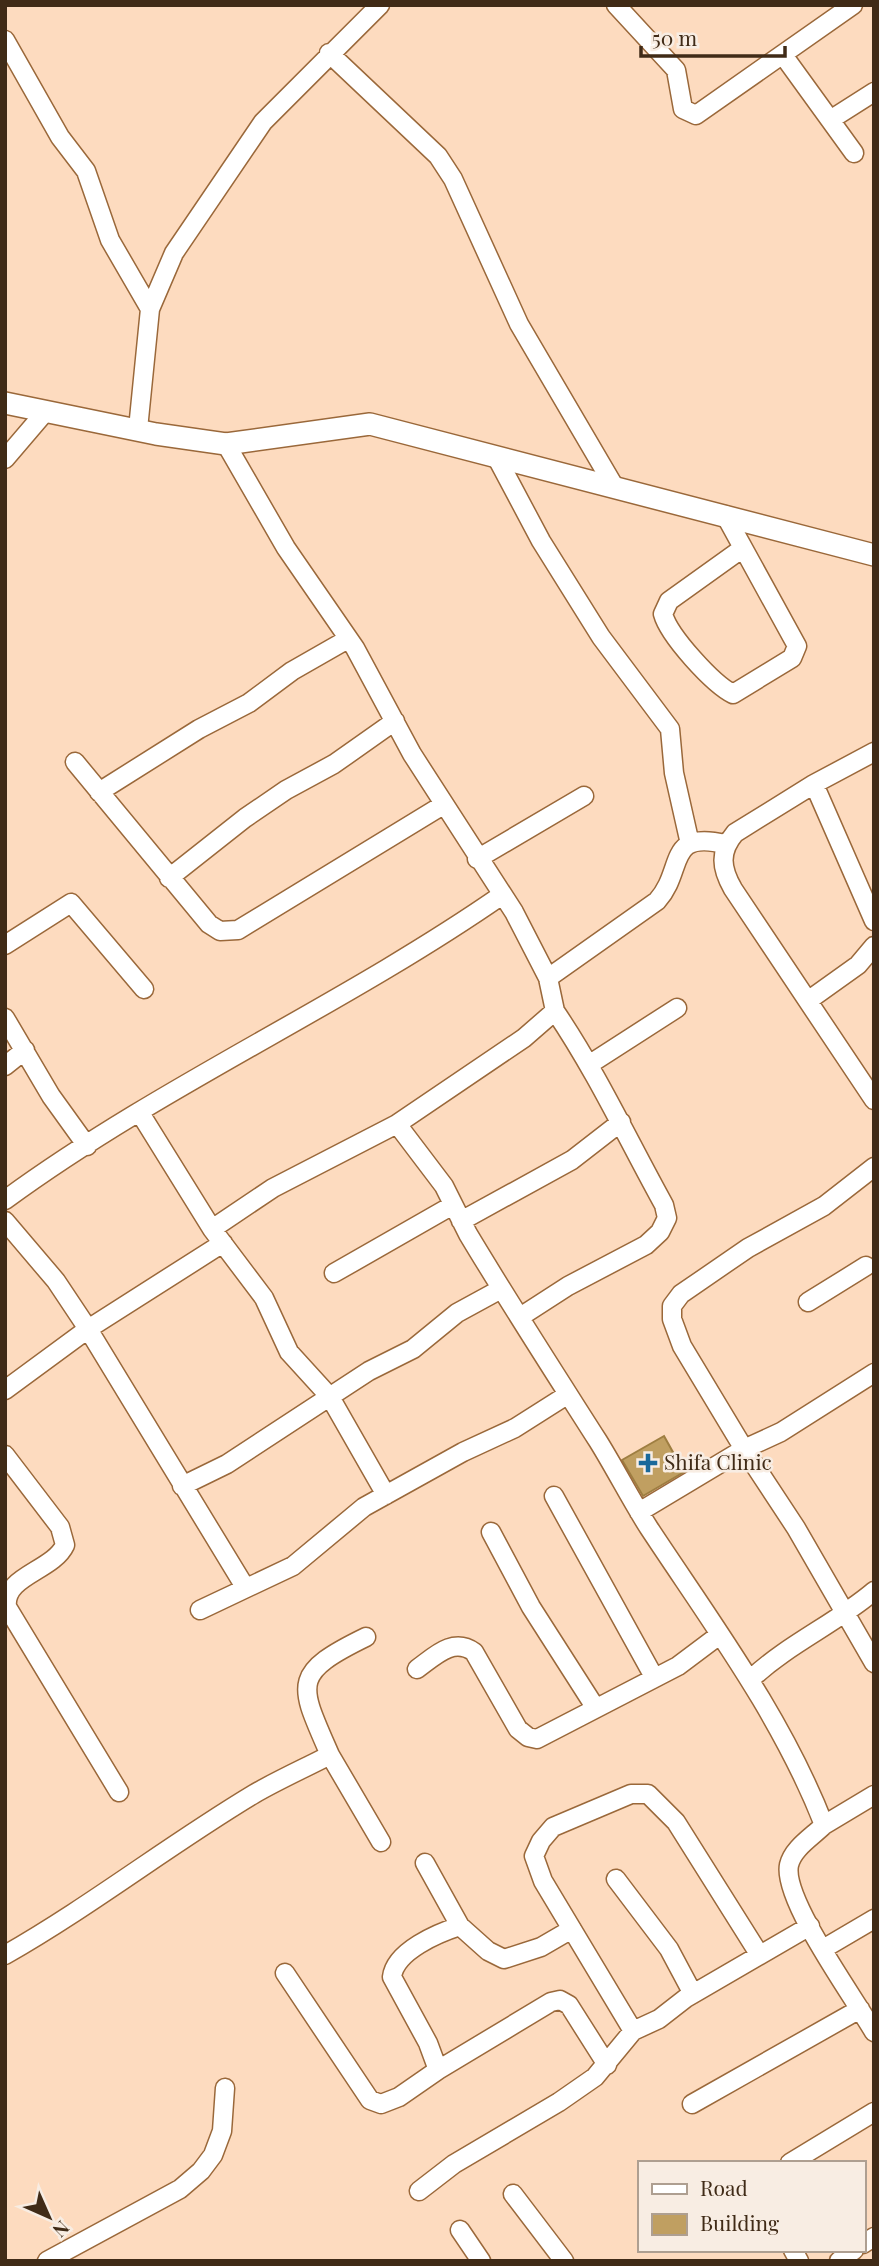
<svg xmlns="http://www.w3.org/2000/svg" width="879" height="2266" font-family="'Playfair Display',serif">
  <rect width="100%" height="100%" fill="#fddbbf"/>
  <path fill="#c09f61" stroke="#9e7e41" stroke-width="2" d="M 664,1436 L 684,1472 L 643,1496 L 622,1460 Z"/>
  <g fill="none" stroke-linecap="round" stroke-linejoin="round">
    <defs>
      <path id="minor" d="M 616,5 L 676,70 L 683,109 L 696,115 L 853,5
        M 5,40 L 60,137 L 86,171 L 110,240 L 150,309
        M 329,53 L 438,156 L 453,179 L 519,324 L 614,486
        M 783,55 L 854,153
        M 830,120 L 874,92
        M 138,429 L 150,309 L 174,253 L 263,122 L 380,5
        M 226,444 L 286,548 L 355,648 L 412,754 L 514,912 L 548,978 L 555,1011 L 524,1038 L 397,1124 L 444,1186 L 468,1234 C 510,1304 554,1372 598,1441 C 616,1470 631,1500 649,1528 C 713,1625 782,1717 824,1825 C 812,1837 793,1848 789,1865 C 782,1899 855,1999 874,2032
        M 5,459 L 46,411
        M 498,460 L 541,541 L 601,637 L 670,729 L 674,773 L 690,844
        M 725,515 L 797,646 L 792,658 L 733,694 C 713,684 669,636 663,614 L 669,601 L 743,548
        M 874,752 L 814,784 L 735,833 C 719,852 721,868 733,889 L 874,1100
        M 75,762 L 209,924 L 220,931 L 238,930 L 443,805
        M 814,784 L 874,921
        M 99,792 L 199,729 L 249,703 L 292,671 L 348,639
        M 477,859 L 584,796
        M 169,878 L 245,818 L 286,790 L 334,764 L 395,721
        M 5,945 L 71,903 L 144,989
        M 548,978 L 657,901 C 685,870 665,830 725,844
        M 809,1000 L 858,965 L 874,946
        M 5,1018 L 51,1096 L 87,1146
        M 590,1064 L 677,1008
        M 5,1066 L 25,1050
        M 140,1113 L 212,1229 L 264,1298 L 289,1352 L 330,1397 L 386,1495
        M 874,1167 L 824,1206 L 748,1248 L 681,1294 L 672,1306 L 672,1319 L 682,1346 L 744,1449 L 796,1528 L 874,1663
        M 5,1200 C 162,1085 342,1006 502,895
        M 5,1221 L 56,1281 L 88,1329 L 5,1390
        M 461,1221 L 572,1160 L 621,1122
        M 212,1229 L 273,1188 L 397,1124
        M 223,1243 L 88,1329 L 245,1587
        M 334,1273 L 453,1205
        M 808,1302 L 866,1266
        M 520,1317 L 568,1286 L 646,1245 L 660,1232 L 667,1218 L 664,1205 C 628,1140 597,1073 555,1011
        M 5,1455 L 60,1527 L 65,1545 C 53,1571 3,1576 7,1607 L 119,1792
        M 182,1486 L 227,1464 L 369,1371 L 413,1349 L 457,1313 L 501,1289
        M 554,1496 L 654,1677
        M 639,1512 L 744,1449 L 781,1432 L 874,1373
        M 491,1532 L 531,1607 L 595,1707
        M 200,1610 L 293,1566 L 364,1507 L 463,1452 L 515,1428 L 567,1395
        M 417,1669 C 435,1656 453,1637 474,1652 L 518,1729 L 528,1737 L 537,1739 L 678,1666 L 718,1636
        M 751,1679 C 788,1644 835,1624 874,1591
        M 330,1755 L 381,1842
        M 824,1825 L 874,1795
        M 425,1863 L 460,1926
        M 616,1879 L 669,1949 L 693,1994
        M 823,1949 L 874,1919
        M 5,1955 C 91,1906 169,1845 254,1794 C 278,1780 305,1768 330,1755 C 299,1684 290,1674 366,1637
        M 285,1973 L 370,2100 L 381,2104 L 399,2097 L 438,2070 L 428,2043 L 392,1977 C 395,1951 438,1933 460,1926 L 488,1951 L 504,1959 L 541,1947 L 572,1929
        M 633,2031 L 543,1881 L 534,1856 L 541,1841 L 553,1827 L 631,1794 L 648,1794 L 676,1822 L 759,1954
        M 438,2070 L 551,2002 L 560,2000 L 569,2005 L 607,2065
        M 692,2104 L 860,2009
        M 790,2163 L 874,2112
        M 419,2191 L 454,2164 L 559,2102 L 595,2077 L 633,2031 L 659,2019 L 686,1998 L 810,1926
        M 513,2194 L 564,2261
        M 460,2230 L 481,2261
        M 863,2244 L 874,2237
        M 793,2250 L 799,2261
        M 47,2261 L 180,2189 L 201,2171 L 213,2155 L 222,2131 L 225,2088
        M 839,2261 L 854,2250"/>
      <path id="tertiary" d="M 5,403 L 156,434 L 226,444 L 370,424 L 874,555"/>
    </defs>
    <use href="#minor" stroke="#9a683a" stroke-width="21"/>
    <use href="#tertiary" stroke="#9a683a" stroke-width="24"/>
    <use href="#minor" stroke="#fff" stroke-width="18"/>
    <use href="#tertiary" stroke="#fff" stroke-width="21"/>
  </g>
  <path fill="#1a699b" stroke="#f8ede3" stroke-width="2.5" d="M644.5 1452.5h7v7h7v7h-7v7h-7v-7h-7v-7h7z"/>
  <g text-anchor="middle" stroke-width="5" stroke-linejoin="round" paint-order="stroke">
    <g font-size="21" fill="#402b17" stroke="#f8ede3" text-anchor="start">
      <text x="664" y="1470">Shifa Clinic</text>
    </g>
  </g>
  <rect width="879" height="2266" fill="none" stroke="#402b17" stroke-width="14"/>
  <rect x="638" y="2161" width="228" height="91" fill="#f8ede3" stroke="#ae9f91" stroke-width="2"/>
  <rect x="652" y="2184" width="35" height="10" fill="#ffffff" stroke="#ae9f91" stroke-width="2"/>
  <text x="700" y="2196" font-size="21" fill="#402b17">Road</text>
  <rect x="652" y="2214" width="35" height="21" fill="#c09f61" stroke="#ae9f91" stroke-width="2"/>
  <text x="700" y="2231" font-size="21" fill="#402b17">Building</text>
  <g transform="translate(49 2217) rotate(135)" stroke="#f8ede3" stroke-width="5" paint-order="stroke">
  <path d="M0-5L12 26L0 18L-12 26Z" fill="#402b17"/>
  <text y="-10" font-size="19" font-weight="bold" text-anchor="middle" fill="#402b17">N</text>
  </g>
  <path d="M641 46v10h144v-10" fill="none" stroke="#402b17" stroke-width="3.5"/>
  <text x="652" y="46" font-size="21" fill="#402b17" stroke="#f8ede3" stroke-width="5" paint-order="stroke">50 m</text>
</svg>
